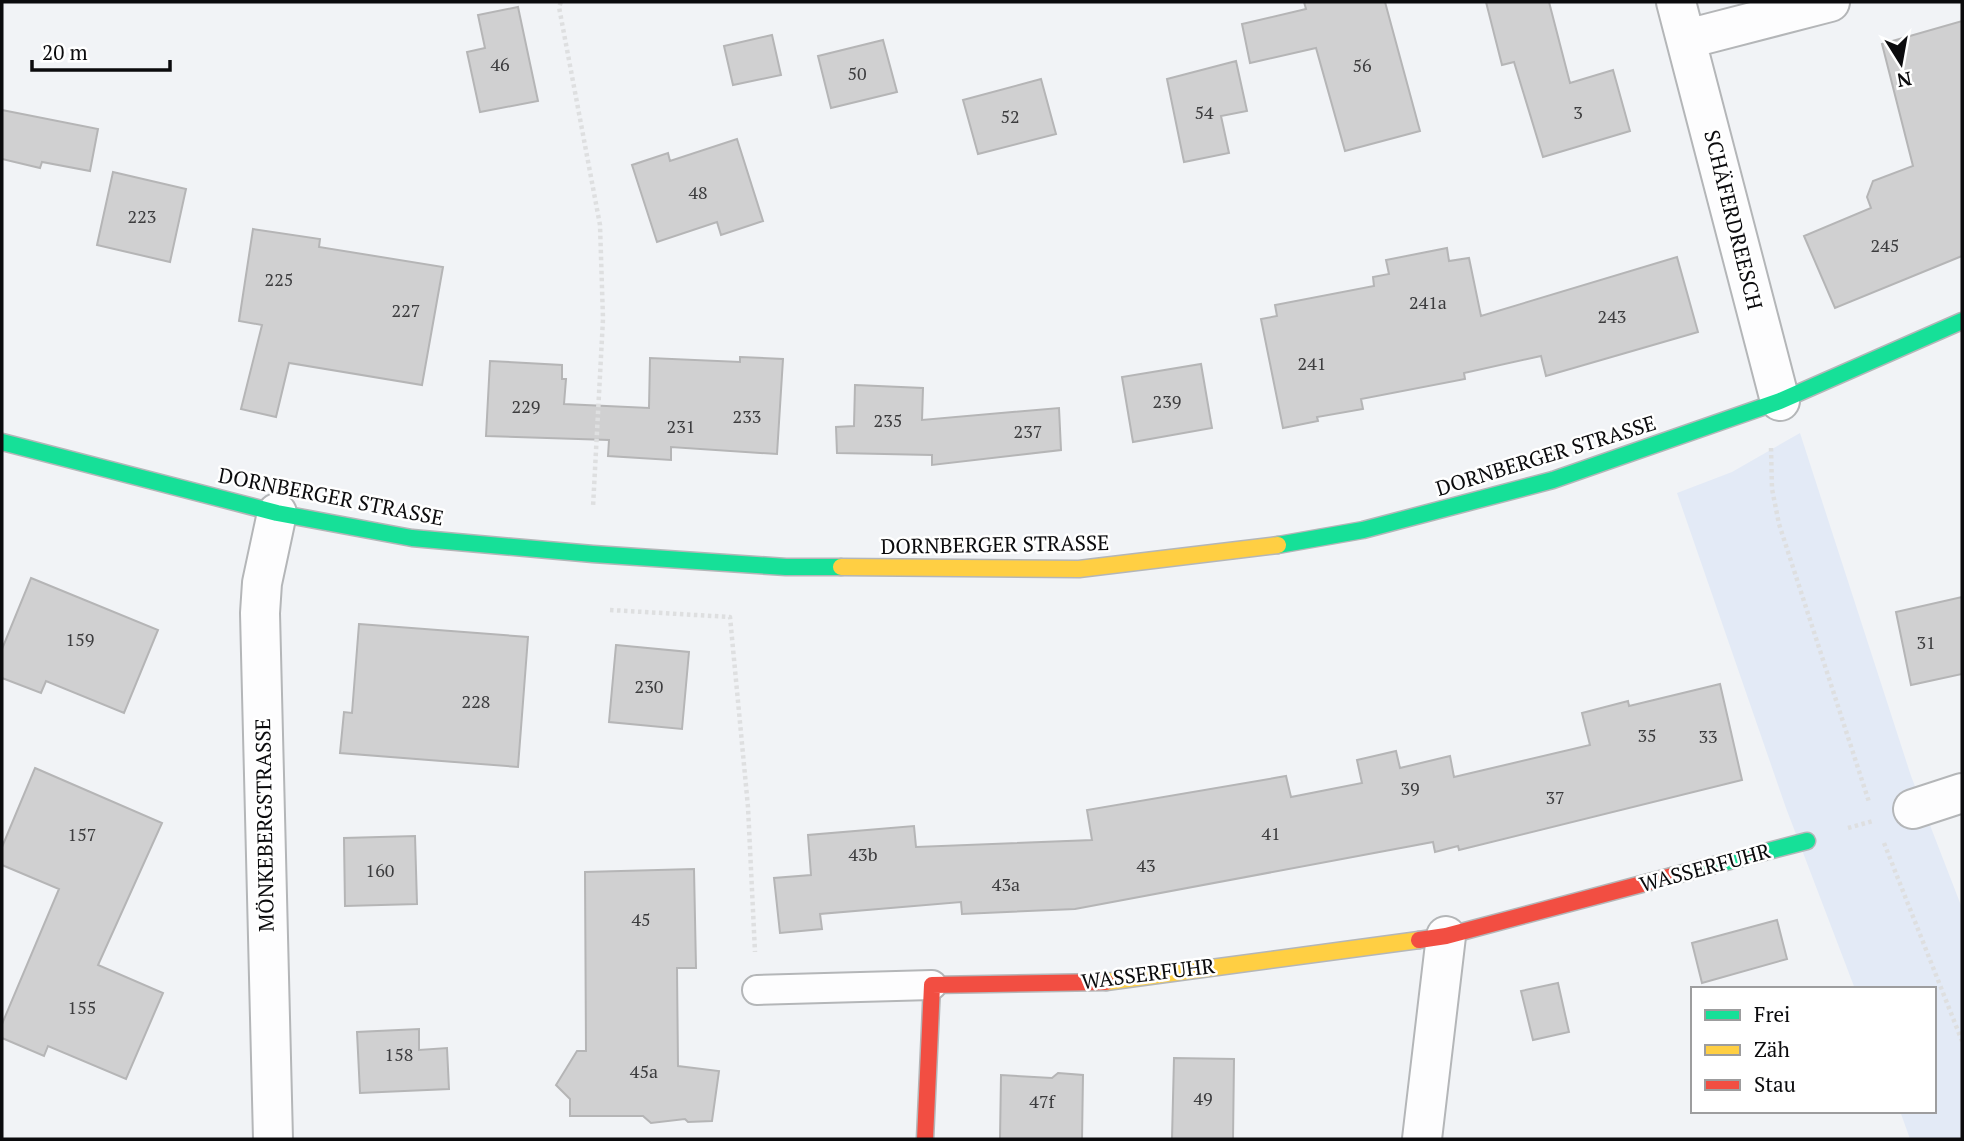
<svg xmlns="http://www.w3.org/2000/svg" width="1964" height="1141" font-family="'PT Serif',serif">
  <rect width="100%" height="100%" fill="#f1f3f6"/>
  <path fill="#e3eaf6" d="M 1800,433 L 1911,776 L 1962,908 L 1962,1139 L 1910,1139 L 1900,1111 L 1934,1111 L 1934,989 L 1855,989 L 1786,808 L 1677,493 L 1732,472 Z"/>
  <path fill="#d0d0d1" stroke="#b5b5b6" stroke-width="2" d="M 1304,2 L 1385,2 L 1420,131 L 1345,151 L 1316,48 L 1250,63 L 1242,24 L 1306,9 Z
    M 1486,2 L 1549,2 L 1570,83 L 1613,70 L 1630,131 L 1543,157 L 1514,62 L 1502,65 Z
    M 518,7 L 538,101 L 480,112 L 467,52 L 485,48 L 478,15 Z
    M 1962,21 L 1962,256 L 1835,308 L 1804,236 L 1871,208 L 1867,197 L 1873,181 L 1913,166 L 1882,44 Z
    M 772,35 L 781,75 L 733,85 L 724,46 Z
    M 883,40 L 897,92 L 831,108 L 818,56 Z
    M 1236,61 L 1247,111 L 1221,116 L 1229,153 L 1184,162 L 1167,79 Z
    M 1041,79 L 1056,134 L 978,154 L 963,100 Z
    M 2,110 L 98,129 L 90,171 L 42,162 L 40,168 L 2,159 Z
    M 737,139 L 763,221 L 721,235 L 717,222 L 657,242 L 632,165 L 668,153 L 670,161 Z
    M 113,172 L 186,189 L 170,262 L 97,245 Z
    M 253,229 L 320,239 L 319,247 L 443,267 L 422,385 L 289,363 L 276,417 L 241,409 L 262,325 L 239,321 Z
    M 1447,248 L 1449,261 L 1469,258 L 1481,316 L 1677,257 L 1698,332 L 1546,376 L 1541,356 L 1464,373 L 1465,379 L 1361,399 L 1363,409 L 1317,417 L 1318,421 L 1283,428 L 1261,319 L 1277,316 L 1275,305 L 1374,286 L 1373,277 L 1389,274 L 1386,260 Z
    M 740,357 L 783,359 L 777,454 L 671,447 L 671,460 L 608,456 L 609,440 L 486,436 L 490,361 L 562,365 L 562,379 L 566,379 L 564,404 L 649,408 L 650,358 L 740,362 Z
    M 1201,364 L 1212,428 L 1133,442 L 1122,377 Z
    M 855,385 L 923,388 L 922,420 L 1059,408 L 1061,450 L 932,465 L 932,455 L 837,453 L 836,427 L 854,426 Z
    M 31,578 L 158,630 L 124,713 L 46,681 L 41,693 L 2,678 L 2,649 Z
    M 1962,597 L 1962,674 L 1911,685 L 1896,612 Z
    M 359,624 L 528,637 L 518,767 L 340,753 L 344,712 L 352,713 Z
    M 616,645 L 689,652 L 682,729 L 609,722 Z
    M 1720,684 L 1742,780 L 1459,850 L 1458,846 L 1435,852 L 1433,842 L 1075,909 L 962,914 L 961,902 L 820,914 L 822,929 L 780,933 L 774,878 L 811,875 L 808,835 L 914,826 L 916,847 L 1092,840 L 1087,810 L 1286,776 L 1291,797 L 1362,783 L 1357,760 L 1396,751 L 1400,768 L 1450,756 L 1454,777 L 1590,745 L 1582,713 L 1628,701 L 1629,706 Z
    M 35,768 L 162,823 L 98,965 L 163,993 L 126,1079 L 48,1046 L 44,1056 L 2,1038 L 2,1024 L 59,889 L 2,865 L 2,847 Z
    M 415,836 L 417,904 L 345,906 L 344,838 Z
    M 694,869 L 696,968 L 677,968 L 678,1066 L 719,1071 L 712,1121 L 688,1122 L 685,1119 L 651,1123 L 643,1116 L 570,1116 L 570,1099 L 556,1085 L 577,1051 L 586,1051 L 585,872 Z
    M 1777,920 L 1787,959 L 1702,983 L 1692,943 Z
    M 1558,983 L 1569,1032 L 1533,1040 L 1521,991 Z
    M 419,1029 L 419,1050 L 447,1048 L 449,1089 L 360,1093 L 357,1032 Z
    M 1174,1058 L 1234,1059 L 1233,1139 L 1172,1139 Z
    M 1058,1073 L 1083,1075 L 1082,1139 L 1000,1139 L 1001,1075 L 1052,1078 Z"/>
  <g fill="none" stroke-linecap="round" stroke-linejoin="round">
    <defs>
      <path id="lane" d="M 757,990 L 932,985"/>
      <path id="street" d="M 1676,2 L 1780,401
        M 1687,39 L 1830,2
        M 1913,809 L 1962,793
        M 273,1139 L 260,613 L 262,583 L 277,513
        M 1422,1139 L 1446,936"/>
      <path id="fast" d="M 2,442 L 277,513 L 412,538 L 593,554 L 786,567 L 841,567
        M 1278,545 L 1363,530 L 1553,480 L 1780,401 L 1962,321
        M 1672,876 L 1807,841"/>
      <path id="slow" d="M 841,567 L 1079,569 L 1278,545
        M 1106,982 L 1419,940"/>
      <path id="jam" d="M 1419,940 L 1446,936 L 1672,876
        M 925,1139 L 932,985 L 1106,982"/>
    </defs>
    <use href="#lane" stroke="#b4b6b8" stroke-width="32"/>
    <use href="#street" stroke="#b4b6b8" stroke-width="42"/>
    <use href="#fast" stroke="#b4b6b8" stroke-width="19"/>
    <use href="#slow" stroke="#b4b6b8" stroke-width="19"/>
    <use href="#jam" stroke="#b4b6b8" stroke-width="19"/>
    <path stroke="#dedfe0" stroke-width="4.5" stroke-dasharray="3.5 3.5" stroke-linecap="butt" d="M 561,2 L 559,7 L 600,225 L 603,319 L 593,507
      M 1771,448 L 1772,489 L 1779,524 L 1869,802
      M 610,610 L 730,617 L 748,807 L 755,952
      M 1848,828 L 1873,821
      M 1884,843 L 1962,1041"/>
    <use href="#lane" stroke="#fdfdfe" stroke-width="28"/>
    <use href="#street" stroke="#fdfdfe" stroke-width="38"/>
    <use href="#fast" stroke="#16e098" stroke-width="16"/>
    <use href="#slow" stroke="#ffcf43" stroke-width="16"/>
    <use href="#jam" stroke="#f24e42" stroke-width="16"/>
  </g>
  <g text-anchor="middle" stroke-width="5" stroke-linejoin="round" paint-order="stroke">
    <g font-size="18" fill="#3c3c3e">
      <text x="500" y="71">46</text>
      <text x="1362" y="72">56</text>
      <text x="857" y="80">50</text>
      <text x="1204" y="119">54</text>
      <text x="1578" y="119">3</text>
      <text x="1010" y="123">52</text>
      <text x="698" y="199">48</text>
      <text x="142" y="223">223</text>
      <text x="1885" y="252">245</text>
      <text x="279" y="286">225</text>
      <text x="1428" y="309">241a</text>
      <text x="406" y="317">227</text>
      <text x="1612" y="323">243</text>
      <text x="1312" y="370">241</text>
      <text x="1167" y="408">239</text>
      <text x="526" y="413">229</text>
      <text x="747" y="423">233</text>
      <text x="888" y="427">235</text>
      <text x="681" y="433">231</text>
      <text x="1028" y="438">237</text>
      <text x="80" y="646">159</text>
      <text x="1926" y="649">31</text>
      <text x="649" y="693">230</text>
      <text x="476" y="708">228</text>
      <text x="1647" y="742">35</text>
      <text x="1708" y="743">33</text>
      <text x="1410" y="795">39</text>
      <text x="1555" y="804">37</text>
      <text x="1271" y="840">41</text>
      <text x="82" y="841">157</text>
      <text x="863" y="861">43b</text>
      <text x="1146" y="872">43</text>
      <text x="380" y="877">160</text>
      <text x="1006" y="891">43a</text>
      <text x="641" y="926">45</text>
      <text x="82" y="1014">155</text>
      <text x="399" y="1061">158</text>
      <text x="644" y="1078">45a</text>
      <text x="1203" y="1105">49</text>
      <text x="1042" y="1108">47f</text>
    </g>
    <g font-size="21" fill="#0b0b0d" stroke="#fff">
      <text transform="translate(1733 220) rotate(76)" y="7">SCHÄFERDREESCH</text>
      <text transform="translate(1546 456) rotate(-17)" y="7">DORNBERGER STRASSE</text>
      <text transform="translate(331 497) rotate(11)" y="7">DORNBERGER STRASSE</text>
      <text transform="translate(995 545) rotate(-1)" y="7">DORNBERGER STRASSE</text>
      <text transform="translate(265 825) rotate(-91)" y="7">MÖNKEBERGSTRASSE</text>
      <text transform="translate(1705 868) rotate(-15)" y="7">WASSERFUHR</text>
      <text transform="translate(1148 974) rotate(-7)" y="7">WASSERFUHR</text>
    </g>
  </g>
  <rect width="1964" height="1141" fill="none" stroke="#0b0b0d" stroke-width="7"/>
  <rect x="1691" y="987" width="245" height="126" fill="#ffffff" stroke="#9d9d9e" stroke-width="2"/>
  <rect x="1705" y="1010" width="35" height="10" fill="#16e098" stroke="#9d9d9e" stroke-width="2"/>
  <text x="1754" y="1022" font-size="21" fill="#0b0b0d">Frei</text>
  <rect x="1705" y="1045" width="35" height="10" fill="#ffcf43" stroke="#9d9d9e" stroke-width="2"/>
  <text x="1754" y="1057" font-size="21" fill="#0b0b0d">Zäh</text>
  <rect x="1705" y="1080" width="35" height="10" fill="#f24e42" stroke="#9d9d9e" stroke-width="2"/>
  <text x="1754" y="1092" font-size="21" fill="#0b0b0d">Stau</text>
  <g transform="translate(1901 63) rotate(169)" stroke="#ffffff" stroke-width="5" paint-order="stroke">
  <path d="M0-5L12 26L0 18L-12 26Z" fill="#0b0b0d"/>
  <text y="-10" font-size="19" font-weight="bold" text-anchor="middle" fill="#0b0b0d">N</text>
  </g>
  <path d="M32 60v10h138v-10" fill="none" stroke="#0b0b0d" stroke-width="3.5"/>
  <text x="42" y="60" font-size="21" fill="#0b0b0d" stroke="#ffffff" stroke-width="5" paint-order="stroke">20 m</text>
</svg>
